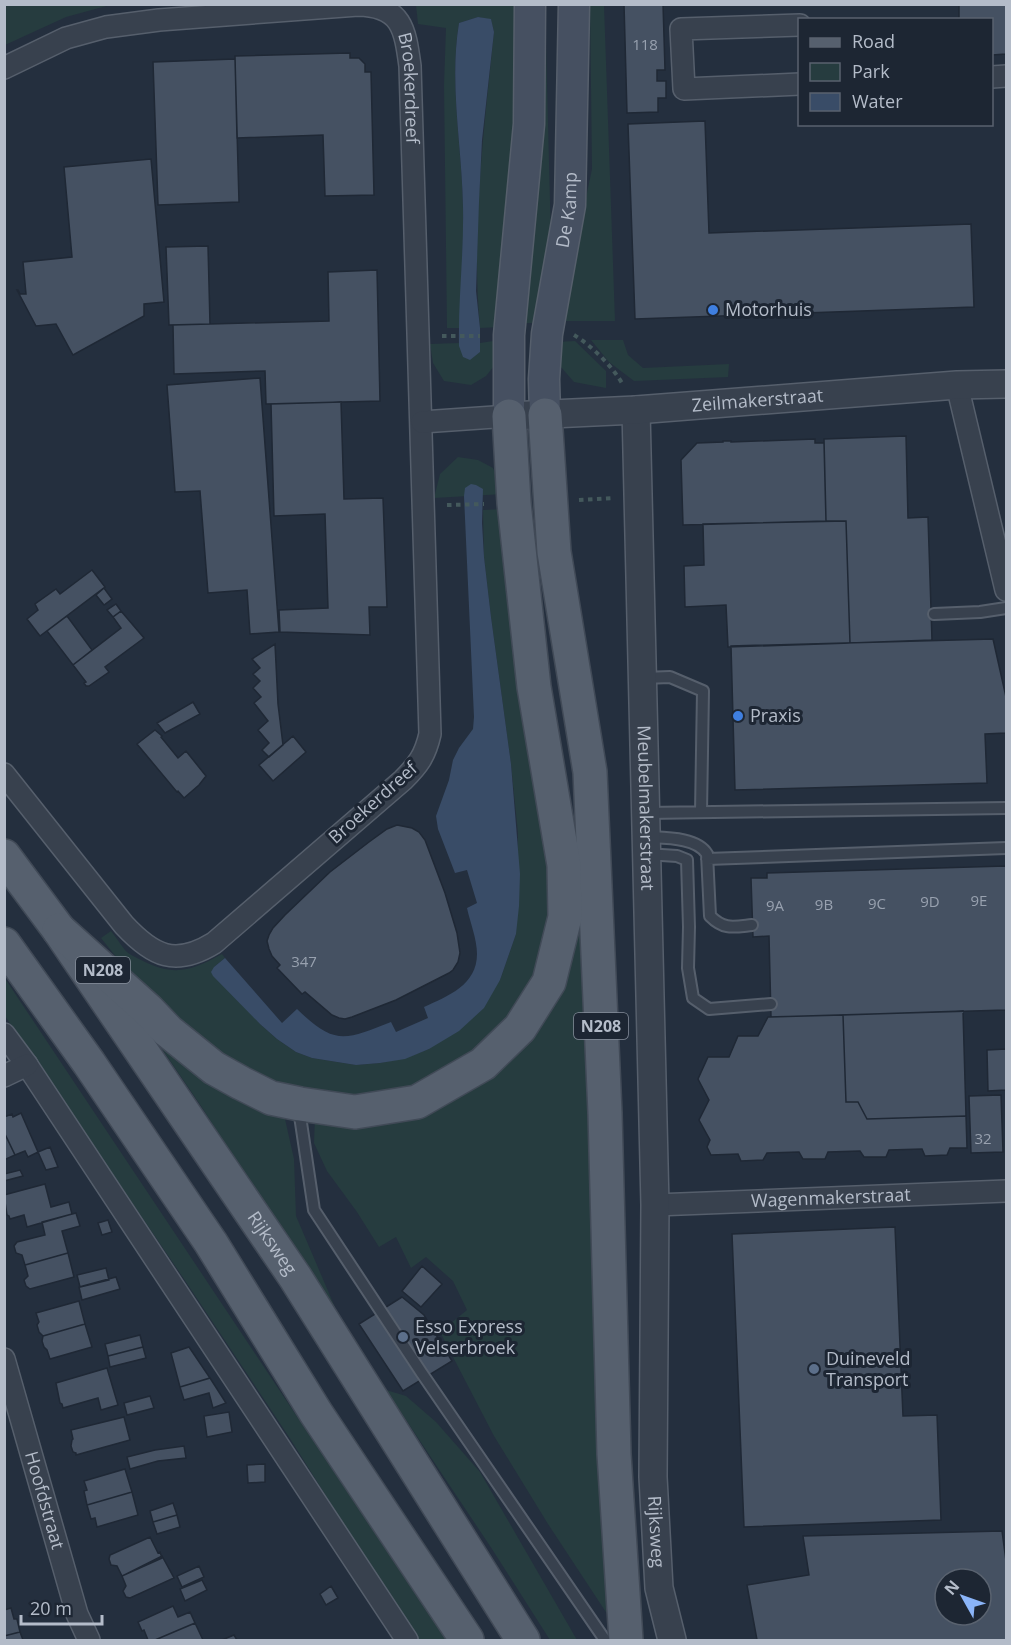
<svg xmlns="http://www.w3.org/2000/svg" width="1011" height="1645" font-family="'Open Sans',sans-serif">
  <rect width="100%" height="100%" fill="#242f3e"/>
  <path fill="#263c3f" d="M 5,4 L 110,4 L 110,5 L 66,17 L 5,45 Z
    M 416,5 L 517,5 L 519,120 L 500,327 L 480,328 C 471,229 484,130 494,32 L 491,20 L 478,17 L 459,23 C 449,84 462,146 463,208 C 464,248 461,288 460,328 L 447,328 L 444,85 L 446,28 L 418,24 Z
    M 538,5 L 545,5 L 551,241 L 536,323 L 517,323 Z
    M 590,5 L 604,5 L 615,321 L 560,321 L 592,169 Z
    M 500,340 L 498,361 L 486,376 L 471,385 L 444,381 L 433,363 L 430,344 L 459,343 L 460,346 L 480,352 L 480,343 Z
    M 591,340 L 623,340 L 628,355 L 643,368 L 729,364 L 728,377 L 634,381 L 609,362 Z
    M 575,341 L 606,371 L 606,388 L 574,382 L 560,366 L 556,342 Z
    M 458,457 L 478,460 L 493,468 L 504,494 L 434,498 L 440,474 Z
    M 505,509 L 553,857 L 547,947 L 516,1014 L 437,1081 L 363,1097 L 295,1091 L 233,1065 L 137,983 L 101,938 L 111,931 C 116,937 120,944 125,950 C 129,955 136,957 141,960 C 174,977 191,971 222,954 L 225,958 L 214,967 L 260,1024 L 277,1039 L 296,1052 L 312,1058 L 356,1065 L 380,1063 L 405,1058 L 429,1049 L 500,980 L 516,934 L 518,833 L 511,764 L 491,617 L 484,557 L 483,510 Z
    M 588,864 L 619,1632 L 548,1524 L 494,1436 L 440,1332 L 467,1310 L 453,1281 L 426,1257 L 411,1268 L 396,1237 L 379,1247 L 357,1212 L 327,1171 L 314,1143 L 315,1117 L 358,1120 L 524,1044 Z
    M 4,977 L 446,1640 L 416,1640 L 291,1440 L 184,1279 L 5,1016 Z
    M 140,1017 L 285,1119 L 294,1159 L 296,1216 L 343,1326 L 307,1273 L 201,1106 Z
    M 386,1390 L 406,1396 L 436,1422 L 480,1472 L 577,1640 L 550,1640 L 492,1549 Z"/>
  <path fill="#394c67" d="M 478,17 L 491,19 L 494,32 L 482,140 L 479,202 L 476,291 L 480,328 L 480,352 L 470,360 L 463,357 L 459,346 C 458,300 464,253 463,207 C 462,146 449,84 459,23 Z
    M 471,484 L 476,485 L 483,489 L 482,523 L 484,557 L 491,617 L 511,764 L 520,874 L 519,906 L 516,934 L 500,980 L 484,1008 L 459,1031 L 429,1049 L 405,1059 L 380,1063 L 356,1065 L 312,1058 L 296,1052 L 277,1039 L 260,1024 L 213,976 L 211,972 L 214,967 L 225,958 L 282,1023 L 297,1009 C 335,1046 345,1040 391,1022 L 396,1032 L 428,1018 L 424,1007 C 448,996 477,985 477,954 C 477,939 470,922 467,908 L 477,903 L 467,870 L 455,873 L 438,829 L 436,816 L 449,780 L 453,760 L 459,748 L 473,729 L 474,717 L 464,496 L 465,488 Z"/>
  <path fill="#455162" stroke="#1f2835" stroke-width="1.5" fill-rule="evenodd" d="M 624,4 L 663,4 L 665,70 L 657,70 L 657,81 L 666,81 L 666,98 L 658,98 L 658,112 L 627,113 Z
    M 959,4 L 1006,4 L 1006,54 L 992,55 L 992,20 L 959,20 Z
    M 350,53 L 350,58 L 359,58 L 365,64 L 365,72 L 371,72 L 374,195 L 325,196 L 323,135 L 237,138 L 235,56 Z
    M 235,59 L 239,202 L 158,205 L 153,62 Z
    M 705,121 L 709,233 L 971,224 L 974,307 L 635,319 L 628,124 Z
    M 151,159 L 164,302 L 144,304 L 144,316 L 73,355 L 56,324 L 36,326 L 17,290 L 18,290 L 20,294 L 26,294 L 23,262 L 72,257 L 64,167 Z
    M 208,246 L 210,324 L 169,325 L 166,247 Z
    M 377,270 L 380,401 L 266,404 L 265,371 L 174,374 L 173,325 L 329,321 L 328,272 Z
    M 260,378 L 279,632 L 250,634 L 247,590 L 208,593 L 200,491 L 175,492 L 167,385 Z
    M 341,402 L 344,499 L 383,498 L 387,607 L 369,607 L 370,635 L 280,632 L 279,610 L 328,608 L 325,514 L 274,516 L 271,404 Z
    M 906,436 L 908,518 L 928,517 L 932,640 L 850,643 L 846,521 L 826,521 L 824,439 Z
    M 815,439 L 815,443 L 824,443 L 826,521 L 683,525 L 681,460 L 697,443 L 723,442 L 723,441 L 731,441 L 731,442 Z
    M 846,521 L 850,643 L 728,647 L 726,605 L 685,607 L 684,566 L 704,565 L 703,524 Z
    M 92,570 L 105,587 L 40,636 L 27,619 L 38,610 L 35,604 L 56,589 L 60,594 Z
    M 104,588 L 112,599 L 104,605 L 96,595 Z
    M 116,604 L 121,611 L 113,617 L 107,610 Z
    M 121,611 L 144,638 L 105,667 L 109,672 L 89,686 L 86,686 L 84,683 L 86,682 L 73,665 L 121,628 L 113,617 Z
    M 67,616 L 92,650 L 73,665 L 47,631 Z
    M 993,639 L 1006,697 L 1006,733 L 985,734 L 987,783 L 735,790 L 731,646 Z
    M 275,644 L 278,704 L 283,745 L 269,757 L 262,750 L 269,743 L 258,730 L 268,721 L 254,703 L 261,697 L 253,688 L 260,681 L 253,674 L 260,668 L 252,659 Z
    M 193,702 L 200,714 L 165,733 L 157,723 Z
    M 155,730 L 162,736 L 161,737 L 178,758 L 186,751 L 206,776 L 199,785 L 184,798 L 178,791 L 177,792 L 137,744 Z
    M 293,736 L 306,752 L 273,781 L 259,765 Z
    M 397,825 L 412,828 L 419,832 L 425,840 L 445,893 L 457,933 L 460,953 L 458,962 L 453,970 L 449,973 L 396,1000 L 352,1017 L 345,1019 L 339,1018 L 332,1015 L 305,992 L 302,994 L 277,968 L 280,965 L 272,956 L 269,949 L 267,941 L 269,935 L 273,928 L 285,915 L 330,872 L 369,842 L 387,829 Z
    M 1006,866 L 1006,1010 L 771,1017 L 769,936 L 753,937 L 751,878 L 767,878 L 767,873 Z
    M 963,1011 L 966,1116 L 867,1119 L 858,1102 L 846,1102 L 843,1015 Z
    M 843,1015 L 846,1102 L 858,1102 L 867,1119 L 966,1116 L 967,1148 L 950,1148 L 947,1155 L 925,1156 L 922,1149 L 889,1150 L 886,1157 L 864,1157 L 860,1151 L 828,1152 L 825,1159 L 803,1159 L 799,1152 L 767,1153 L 763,1160 L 741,1161 L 738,1154 L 711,1155 L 707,1147 L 710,1140 L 699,1120 L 709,1100 L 698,1079 L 708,1057 L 729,1057 L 738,1036 L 758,1036 L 768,1017 Z
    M 1006,1049 L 1006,1090 L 988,1091 L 987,1050 Z
    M 1001,1095 L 1003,1152 L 971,1153 L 969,1096 Z
    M 21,1113 L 38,1152 L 50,1147 L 58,1167 L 46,1170 L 38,1152 L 28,1157 L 25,1151 L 15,1155 L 4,1132 L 4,1117 L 12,1114 L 13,1117 Z
    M 4,1132 L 15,1155 L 4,1160 Z
    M 20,1170 L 23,1176 L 4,1181 L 4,1174 Z
    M 45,1184 L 51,1207 L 69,1202 L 72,1214 L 27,1227 L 24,1215 L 10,1219 L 9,1216 L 7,1215 L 4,1195 Z
    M 76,1213 L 80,1226 L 62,1231 L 68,1253 L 25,1265 L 22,1255 L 16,1253 L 14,1246 L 17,1242 L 45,1235 L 42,1222 Z
    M 108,1220 L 112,1232 L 102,1235 L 98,1223 Z
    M 895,1227 L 903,1416 L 937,1415 L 941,1520 L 744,1527 L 732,1234 Z
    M 68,1253 L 74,1277 L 30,1289 L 26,1286 L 24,1280 L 28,1276 L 25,1265 Z
    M 422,1266 L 442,1284 L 421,1307 L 402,1291 Z
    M 106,1268 L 109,1280 L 80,1287 L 77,1275 Z
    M 116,1277 L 120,1289 L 82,1300 L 79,1287 Z
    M 402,1297 L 424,1315 L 452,1361 L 403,1391 L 359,1324 Z
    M 79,1301 L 85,1324 L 43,1336 L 39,1332 L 37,1325 L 39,1322 L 36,1313 Z
    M 85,1324 L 92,1347 L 50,1359 L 47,1350 L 44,1347 L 42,1341 L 43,1336 Z
    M 140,1335 L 143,1347 L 108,1356 L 105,1344 Z
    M 143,1347 L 146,1358 L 110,1367 L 108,1356 Z
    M 189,1347 L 210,1378 L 180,1387 L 171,1353 Z
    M 107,1368 L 118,1405 L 101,1410 L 98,1398 L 63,1408 L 62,1404 L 60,1403 L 56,1383 Z
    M 210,1378 L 226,1403 L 213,1408 L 209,1393 L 184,1400 L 180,1387 Z
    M 150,1396 L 154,1408 L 127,1415 L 124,1403 Z
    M 229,1412 L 232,1432 L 207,1437 L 204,1416 Z
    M 124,1417 L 130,1440 L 76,1455 L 76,1453 L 73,1452 L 71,1446 L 72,1440 L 73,1439 L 71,1430 Z
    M 184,1446 L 186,1458 L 158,1461 L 130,1469 L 127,1457 L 155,1450 Z
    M 265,1464 L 265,1482 L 248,1483 L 247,1465 Z
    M 125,1469 L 132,1492 L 87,1505 L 84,1491 L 87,1490 L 84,1481 Z
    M 132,1492 L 138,1515 L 97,1527 L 95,1518 L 91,1519 L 87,1505 Z
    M 173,1503 L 177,1515 L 153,1522 L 150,1511 Z
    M 177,1515 L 180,1527 L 157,1534 L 153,1522 Z
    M 1002,1531 L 1006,1561 L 1006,1640 L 757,1640 L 747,1585 L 809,1575 L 803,1536 ZM 945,1579 L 981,1579 L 981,1615 L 945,1615 Z
    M 150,1537 L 158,1553 L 160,1552 L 162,1558 L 122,1576 L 117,1566 L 111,1565 L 109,1559 L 110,1555 Z
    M 162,1556 L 174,1578 L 130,1598 L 126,1597 L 123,1591 L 126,1586 L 122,1576 Z
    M 199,1566 L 204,1577 L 182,1587 L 177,1576 Z
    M 202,1580 L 207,1590 L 185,1601 L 180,1589 Z
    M 331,1586 L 338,1598 L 326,1605 L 320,1594 Z
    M 173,1606 L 178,1617 L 190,1612 L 195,1623 L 155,1640 L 148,1640 L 144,1630 L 142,1631 L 138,1622 Z
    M 11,1608 L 14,1619 L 17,1619 L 20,1632 L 4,1636 L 4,1610 Z
    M 195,1623 L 203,1640 L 155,1640 Z
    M 20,1632 L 23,1640 L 4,1640 L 4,1636 Z
    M 234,1635 L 237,1640 L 222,1640 Z"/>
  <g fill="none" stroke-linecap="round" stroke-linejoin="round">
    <defs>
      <path id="service" d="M 934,614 L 980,612 L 1006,608
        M 644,678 L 670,677 L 703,691 L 701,812
        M 647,813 L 1006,808
        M 647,837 C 664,838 697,837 707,854 L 710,916 C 724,930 733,927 752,925
        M 646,854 L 677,856 L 687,860 L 689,927 L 688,968 L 693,998 L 709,1009 L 771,1004
        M 707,859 L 1006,848
        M 300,1107 L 300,1116 L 314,1210 L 421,1372 L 605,1640"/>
      <g id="minor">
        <path d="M 800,25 L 681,29 L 684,89 L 800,84"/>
        <path id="s1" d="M 4,68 L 66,38 L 106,27 L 159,20 L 358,5 C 402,6 405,29 410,66 L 430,734 C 425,756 418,765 403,780 L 214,943 C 175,967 153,956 124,925 L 4,774"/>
        <path d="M 992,77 L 1006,76"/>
        <path d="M 957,385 L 1006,590"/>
        <path d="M 422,422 L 509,416"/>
        <path d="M 4,1034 L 27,1065 L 407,1640"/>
        <path d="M 4,1076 L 27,1065"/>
        <path id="s2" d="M 655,1205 L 1006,1191"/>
        <path id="s3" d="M 4,1359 L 77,1614 L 89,1640"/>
      </g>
      <g id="tertiary">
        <path id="s4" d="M 636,410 L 655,1205 L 653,1477 L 659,1588 L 672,1640"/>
        <path id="s5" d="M 509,416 L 636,410 L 957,385 L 1006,384"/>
      </g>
      <g id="secondary">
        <path id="s6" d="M 545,415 L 544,379 L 547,334 L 570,205 L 574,4"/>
        <path d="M 509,416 L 509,335 L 529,124 L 530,4"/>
      </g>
      <g id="primary">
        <path d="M 545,415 L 554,552 L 590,772 L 605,1113 L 614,1454 L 626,1640"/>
        <path id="s7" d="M 4,856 L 59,930 L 295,1277 L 523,1640"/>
        <path d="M 59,930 L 148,1010 L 168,1031 L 214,1068 L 241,1083 L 271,1098 L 300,1104 L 355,1112 L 417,1102 L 483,1064 L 520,1028 L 549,982 L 565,917 L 564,865 L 534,687 L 514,503 L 509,416"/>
        <path d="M 4,944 L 89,1063 L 211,1243 L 316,1413 L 467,1640"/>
      </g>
    </defs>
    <use href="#service" stroke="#565f6c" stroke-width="14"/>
    <use href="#minor" stroke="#565f6c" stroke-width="24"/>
    <use href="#tertiary" stroke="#565f6c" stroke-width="30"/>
    <use href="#secondary" stroke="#565f6c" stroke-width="33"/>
    <use href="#primary" stroke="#414a57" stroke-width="36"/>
    <path stroke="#44595c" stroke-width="4" stroke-dasharray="4.5 4.5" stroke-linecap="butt" d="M 574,335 C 591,345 614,368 623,385
      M 442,336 L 480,336
      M 579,500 L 613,498
      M 447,505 L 484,504"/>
    <use href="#service" stroke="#38414e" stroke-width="10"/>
    <use href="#minor" stroke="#38414e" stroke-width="21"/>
    <use href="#tertiary" stroke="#38414e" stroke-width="27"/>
    <use href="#secondary" stroke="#465061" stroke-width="30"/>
    <use href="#primary" stroke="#56606e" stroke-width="33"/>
  </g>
  <g fill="#3f7fe0" stroke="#1d2633" stroke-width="2">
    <circle cx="713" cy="310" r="6"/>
    <circle cx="738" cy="716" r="6"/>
  </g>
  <g fill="#5c6f8a" stroke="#1d2633" stroke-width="2">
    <circle cx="403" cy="1337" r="6"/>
    <circle cx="814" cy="1369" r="6"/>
  </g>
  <g text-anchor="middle" stroke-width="6" stroke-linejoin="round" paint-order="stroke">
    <g font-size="15" fill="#98a1af">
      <text x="645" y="50">118</text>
      <text x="979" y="906">9E</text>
      <text x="930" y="907">9D</text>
      <text x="877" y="909">9C</text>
      <text x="824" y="910">9B</text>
      <text x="775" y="911">9A</text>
      <text x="304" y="967">347</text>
      <text x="983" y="1144">32</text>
    </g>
    <g fill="#1d2633" stroke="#878f9c" stroke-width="1.5">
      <rect x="76" y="957" width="54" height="26" rx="4.5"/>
      <rect x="574" y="1013" width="54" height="26" rx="4.5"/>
    </g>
    <g font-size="16" font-weight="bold" fill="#b4bcc9">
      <text x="103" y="976">N208</text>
      <text x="601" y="1032">N208</text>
    </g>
    <g font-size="18" fill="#b4bcc9" stroke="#1d2633">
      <text dy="6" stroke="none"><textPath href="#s1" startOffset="477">Broekerdreef</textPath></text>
      <text dy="6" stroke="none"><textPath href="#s6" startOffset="207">De Kamp</textPath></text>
      <text dy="6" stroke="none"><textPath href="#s5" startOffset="249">Zeilmakerstraat</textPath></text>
      <text transform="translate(373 803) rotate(-42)" y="6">Broekerdreef</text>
      <text dy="6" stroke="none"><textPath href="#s4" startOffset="398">Meubelmakerstraat</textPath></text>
      <text dy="6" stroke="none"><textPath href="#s2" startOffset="176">Wagenmakerstraat</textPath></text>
      <text dy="6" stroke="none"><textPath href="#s7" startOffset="471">Rijksweg</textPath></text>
      <text dy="6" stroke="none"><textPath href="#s3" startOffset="147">Hoofdstraat</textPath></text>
      <text dy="6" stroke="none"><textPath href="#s4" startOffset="1122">Rijksweg</textPath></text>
    </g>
    <g font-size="18" fill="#b4bcc9" stroke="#1d2633" text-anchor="start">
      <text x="725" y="316">Motorhuis</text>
      <text x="750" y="722">Praxis</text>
      <text x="415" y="1333">Esso Express<tspan x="415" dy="21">Velserbroek</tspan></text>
      <text x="826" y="1365">Duineveld<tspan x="826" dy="21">Transport</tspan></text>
    </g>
  </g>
  <rect width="1011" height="1645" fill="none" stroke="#b4bcc9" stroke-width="12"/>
  <rect x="798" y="18" width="195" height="108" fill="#1d2633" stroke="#59626f" stroke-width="1.5"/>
  <rect x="810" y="38" width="30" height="9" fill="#56606e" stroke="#59626f" stroke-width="1.5"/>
  <text x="852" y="48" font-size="18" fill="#b4bcc9">Road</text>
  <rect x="810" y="63" width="30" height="18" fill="#263c3f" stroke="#59626f" stroke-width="1.5"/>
  <text x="852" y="78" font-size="18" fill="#b4bcc9">Park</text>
  <rect x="810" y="93" width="30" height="18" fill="#394c67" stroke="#59626f" stroke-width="1.5"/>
  <text x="852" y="108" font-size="18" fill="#b4bcc9">Water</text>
  <g transform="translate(963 1597) rotate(310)"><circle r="28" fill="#1d2633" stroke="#59626f" stroke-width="1.5"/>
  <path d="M0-4.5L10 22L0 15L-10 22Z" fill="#8ab4f8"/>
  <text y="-9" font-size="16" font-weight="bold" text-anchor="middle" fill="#b4bcc9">N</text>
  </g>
  <path d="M21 1615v9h81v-9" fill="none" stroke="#b4bcc9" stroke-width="3"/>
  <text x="30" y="1615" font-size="18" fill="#b4bcc9" stroke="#1d2633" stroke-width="4.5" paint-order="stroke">20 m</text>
</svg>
